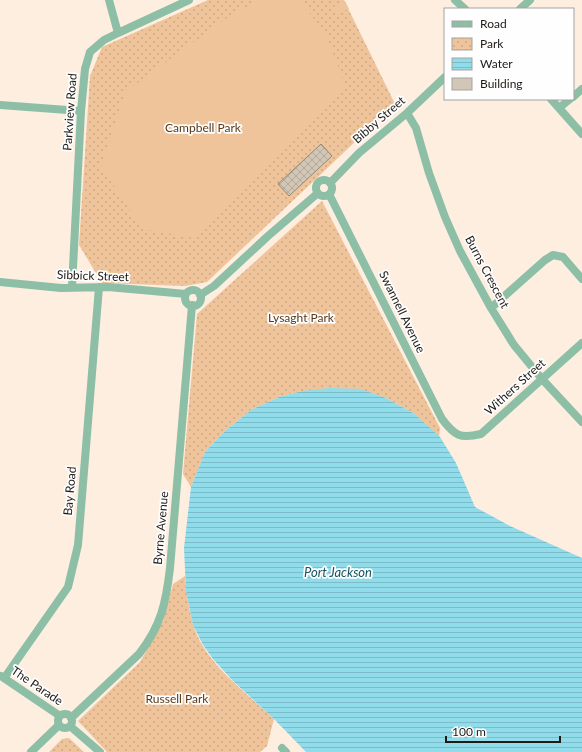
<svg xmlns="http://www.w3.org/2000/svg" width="582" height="752" font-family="Lato,sans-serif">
  <defs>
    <pattern id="park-dots" width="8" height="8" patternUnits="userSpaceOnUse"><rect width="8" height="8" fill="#efc49a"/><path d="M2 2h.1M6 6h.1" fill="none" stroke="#cca884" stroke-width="1.8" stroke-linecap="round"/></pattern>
    <pattern id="water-rules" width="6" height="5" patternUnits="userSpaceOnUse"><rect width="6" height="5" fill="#90dceb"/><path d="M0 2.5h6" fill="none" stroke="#7cbcc9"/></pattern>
    <pattern id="building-cross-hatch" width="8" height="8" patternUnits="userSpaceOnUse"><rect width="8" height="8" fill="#d2c7b7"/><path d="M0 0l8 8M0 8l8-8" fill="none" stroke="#b4aa9c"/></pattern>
  </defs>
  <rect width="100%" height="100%" fill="#fdeee0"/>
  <path fill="url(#park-dots)" d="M 208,0 L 344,0 L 395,104 L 207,282 L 185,286 L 102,283 L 79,245 L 90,76 L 102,47 Z
    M 322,201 L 440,428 L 439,437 L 415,414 L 386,398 L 360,389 L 302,391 L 279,397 L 251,410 L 226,430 L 205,452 L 191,487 L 183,474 L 197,314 Z
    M 185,576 C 186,592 189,609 193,624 C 204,663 247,693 274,719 L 267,746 L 260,752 L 107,752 L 78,721 L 140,662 L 163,621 L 173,584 Z
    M 69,738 L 84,752 L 49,752 L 62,739 Z"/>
  <path fill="#efc49a" d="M 258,0 L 299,0 L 325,32 L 346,87 L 195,238 L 142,229 L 101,166 L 126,91 L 228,17 Z
    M 345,1 L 349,9 L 337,14 L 334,6 Z"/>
  <path fill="url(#water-rules)" d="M 329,388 L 361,389 L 386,398 L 415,414 L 440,437 L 456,463 L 475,507 L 510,526 L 582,558 L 582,752 L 306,752 L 274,719 L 233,681 L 213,659 L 203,645 L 193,625 L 186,591 L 184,548 L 191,487 L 205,452 L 226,430 L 251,410 L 279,397 L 302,391 Z"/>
  <path fill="url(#building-cross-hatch)" stroke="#928879" d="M 321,144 L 332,156 L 289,196 L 278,184 Z"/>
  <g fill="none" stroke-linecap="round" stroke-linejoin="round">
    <path stroke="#8dbea6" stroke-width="8" d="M 109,0 L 118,33
      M 455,0 L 465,9
      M 520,9 L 530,0
      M 573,97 L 582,89
      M 551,99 L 582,134
      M 0,105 L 81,111
      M 559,108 L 570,99
      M 407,113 L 416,128 L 429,173 L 445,217 L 460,251 L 491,308 L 514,345 L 542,379 L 582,422
      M316 188a8 8 0 1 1 16 0a8 8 0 1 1-16 0Z
      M 330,183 L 359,153 L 407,113 L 445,77
      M 329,194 L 442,419 C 455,436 460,439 481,434 L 582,343
      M 0,282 L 61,288 L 108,287 L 186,294
      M 72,287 L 81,111 L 85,69 L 90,52 L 104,40 L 118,33 L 189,0
      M185 298a8 8 0 1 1 16 0a8 8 0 1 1-16 0Z
      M 200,295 L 214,286 L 268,236 L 318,193
      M 491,308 L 545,260 L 553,255 L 563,257 L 582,279
      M 1,676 L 60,716
      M 5,677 L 68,587 L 78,545 L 99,287
      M58 721a7 7 0 1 1 14 0a7 7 0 1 1-14 0Z
      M 71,718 L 139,654 C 161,626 166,603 170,568 L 192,305
      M 70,726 L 100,752
      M 282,748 L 286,752
      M 31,752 L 59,725"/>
  </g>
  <g text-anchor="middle" stroke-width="3.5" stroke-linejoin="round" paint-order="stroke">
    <g font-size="12" fill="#1f1a15" stroke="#fefefe">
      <text transform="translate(70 112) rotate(-86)" y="4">Parkview Road</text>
      <text transform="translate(379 120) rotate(-41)" y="4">Bibby Street</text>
      <text transform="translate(487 272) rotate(62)" y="4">Burns Crescent</text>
      <text transform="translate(93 276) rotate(2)" y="4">Sibbick Street</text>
      <text transform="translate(402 312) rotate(64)" y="4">Swannell Avenue</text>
      <text transform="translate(515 387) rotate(-42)" y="4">Withers Street</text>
      <text transform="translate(70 491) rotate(-85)" y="4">Bay Road</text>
      <text transform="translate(161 528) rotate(-85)" y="4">Byrne Avenue</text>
      <text transform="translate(37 686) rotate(34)" y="4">The Parade</text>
    </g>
    <g font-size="12" fill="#583918" stroke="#fefefe">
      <text x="203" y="132">Campbell Park</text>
      <text x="301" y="322">Lysaght Park</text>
      <text x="177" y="703">Russell Park</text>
    </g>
    <g font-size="13" font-style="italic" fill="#155560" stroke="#fefefe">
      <text x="338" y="577">Port Jackson</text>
    </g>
  </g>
  <rect x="444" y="8" width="130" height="92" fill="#fefefe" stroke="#a5a3a1"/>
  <rect x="452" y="21" width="20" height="6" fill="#8dbea6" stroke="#a5a3a1"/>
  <text x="480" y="28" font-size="12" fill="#1f1a15">Road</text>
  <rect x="452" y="38" width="20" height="12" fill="url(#park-dots)" stroke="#a5a3a1"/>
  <text x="480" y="48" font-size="12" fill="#1f1a15">Park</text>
  <rect x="452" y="58" width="20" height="12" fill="url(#water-rules)" stroke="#a5a3a1"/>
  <text x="480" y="68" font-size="12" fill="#1f1a15">Water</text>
  <rect x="452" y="78" width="20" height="12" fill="#d2c7b7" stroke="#a5a3a1"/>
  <text x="480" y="88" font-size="12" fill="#1f1a15">Building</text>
  <path d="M446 736v6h114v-6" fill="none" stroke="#1f1a15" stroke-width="2"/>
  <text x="452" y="736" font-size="12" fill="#1f1a15" stroke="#fefefe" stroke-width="3" paint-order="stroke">100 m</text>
</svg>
